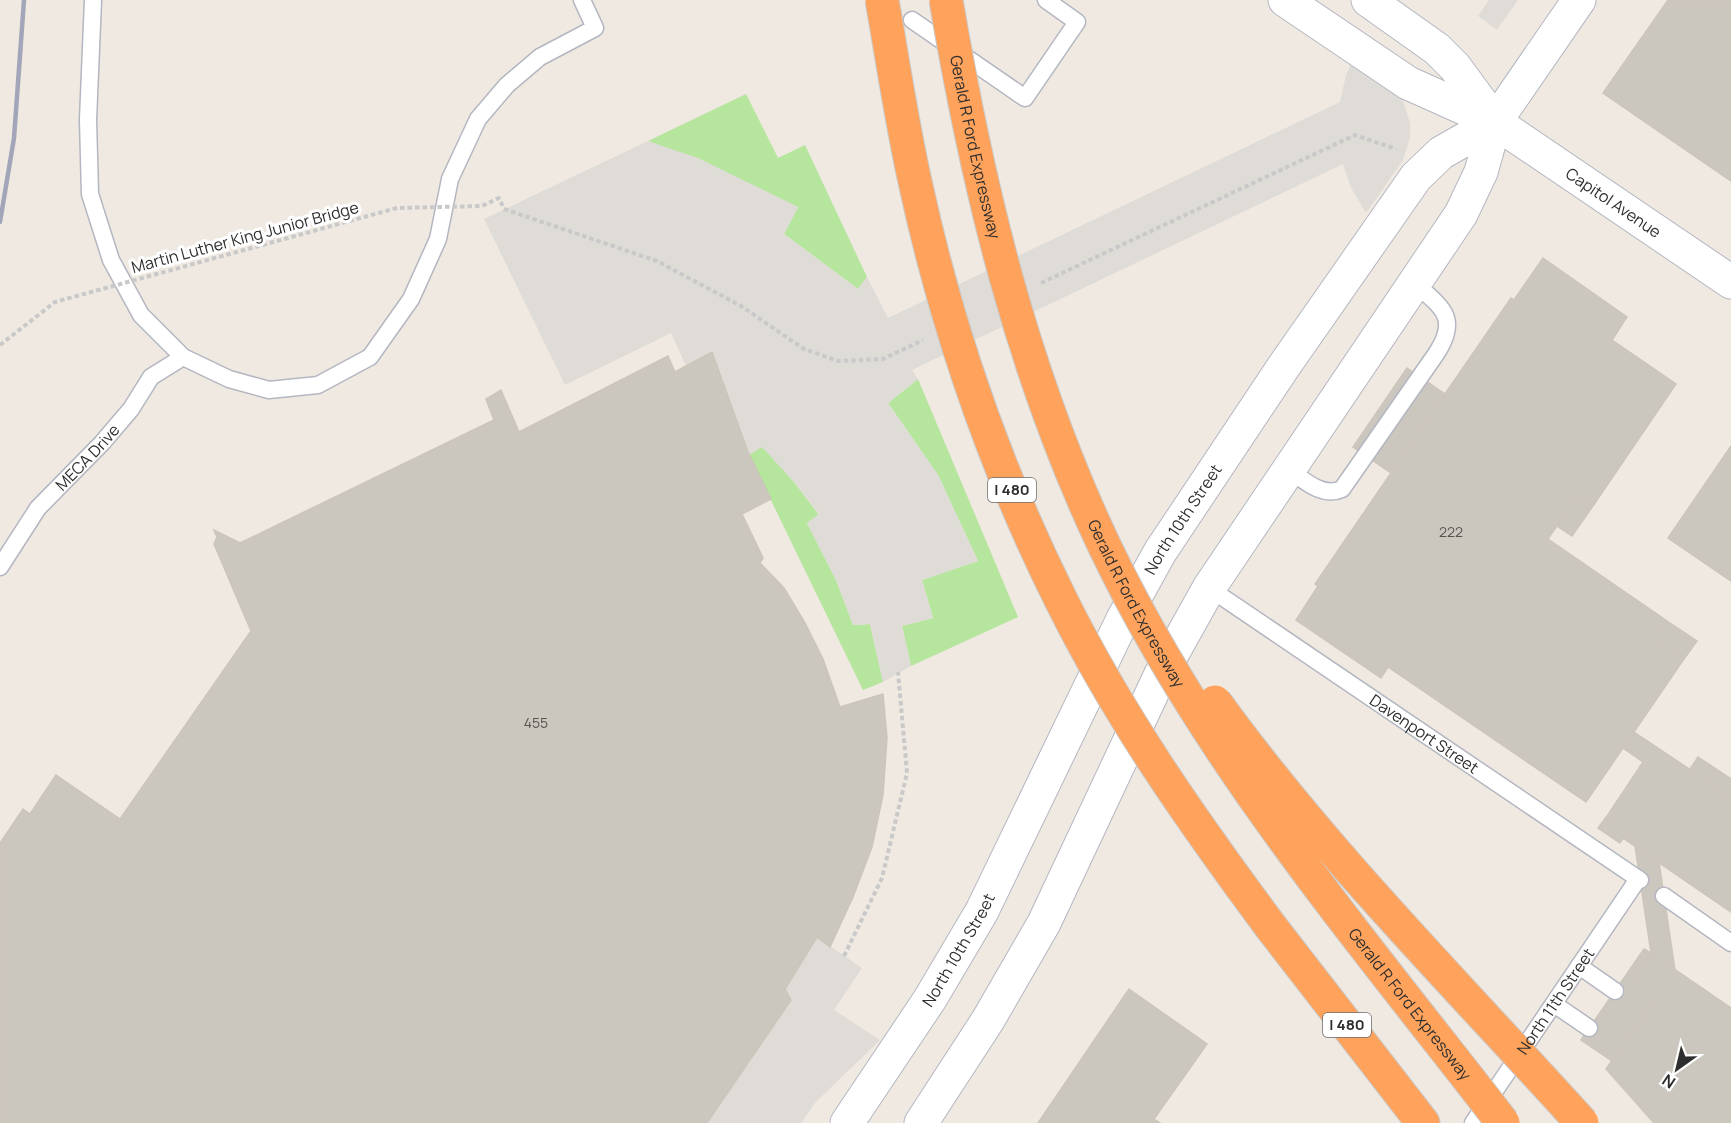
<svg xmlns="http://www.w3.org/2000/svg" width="1731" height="1123" font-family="Manrope,sans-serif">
  <rect width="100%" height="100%" fill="#efe9e1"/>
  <path fill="#b6e59e" d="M 746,94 L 778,158 L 805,145 L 867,277 L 858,289 L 784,234 L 798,207 L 648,141 Z
    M 918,379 L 1018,617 L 911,666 L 902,626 L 933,618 L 922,580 L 978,561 L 938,475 L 888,403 Z
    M 762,446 L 794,482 L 819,515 L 807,523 L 836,580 L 853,625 L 870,624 L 883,682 L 863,690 L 750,457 L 749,455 Z"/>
  <path fill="#dfdcd8" d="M 1489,0 L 1518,0 L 1497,30 L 1478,16 Z
    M 1354,58 L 1402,97 L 1410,123 L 1410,138 L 1403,160 L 1366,213 L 1351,188 L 1343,164 L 912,370 L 918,379 L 888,403 L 938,475 L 978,561 L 922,580 L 933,618 L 902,626 L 911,666 L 883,682 L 870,624 L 853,625 L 836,580 L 807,523 L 819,514 L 794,482 L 762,447 L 749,455 L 748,452 L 713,353 L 686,366 L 671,333 L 565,385 L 484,219 L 648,141 L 698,158 L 798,207 L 784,234 L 858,289 L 867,277 L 888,318 L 1340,102 L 1346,75 Z
    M 817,937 L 862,968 L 834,1010 L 880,1040 L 815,1103 L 801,1123 L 707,1123 L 791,1000 L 785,989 Z"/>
  <path fill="#cbc7bf" stroke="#cbc5ba" stroke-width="1.5" d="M 1668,0 L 1731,0 L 1731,181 L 1603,93 Z
    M 1543,258 L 1627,317 L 1612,340 L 1676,384 L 1593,506 L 1577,496 L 1548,539 L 1667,621 L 1654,640 L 1684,659 L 1586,802 L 1388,667 L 1381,678 L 1296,620 L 1318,586 L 1315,584 L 1445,394 L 1511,298 L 1514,300 Z
    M 712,352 L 748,452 L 771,499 L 742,514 L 763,558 L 760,563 L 784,588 L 804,621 L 823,659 L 840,707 L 883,694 L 887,738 L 883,795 L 872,847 L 853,897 L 830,947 L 817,937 L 785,989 L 791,1000 L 707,1123 L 0,1123 L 0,843 L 23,809 L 30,814 L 56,775 L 120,819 L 251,631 L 214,544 L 217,537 L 214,530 L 240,543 L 494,420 L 486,399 L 501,390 L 519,432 L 668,356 L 675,372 Z
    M 1407,368 L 1445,394 L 1391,473 L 1353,447 Z
    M 1731,446 L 1731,581 L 1668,538 Z
    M 1577,496 L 1593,506 L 1572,536 L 1557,526 Z
    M 1667,621 L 1697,641 L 1684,659 L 1654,640 Z
    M 1634,732 L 1731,797 L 1731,912 L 1623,838 L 1628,831 L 1607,816 L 1643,762 L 1623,748 Z
    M 1698,757 L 1731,779 L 1731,797 L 1690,769 Z
    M 1607,816 L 1628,831 L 1620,843 L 1598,828 Z
    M 1635,846 L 1659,862 L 1675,970 L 1651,953 Z
    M 1644,949 L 1651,953 L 1634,978 L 1658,995 L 1612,1061 L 1581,1040 Z
    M 1651,953 L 1731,1008 L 1731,1123 L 1654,1123 L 1606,1069 L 1658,995 L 1634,978 Z
    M 1129,989 L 1207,1044 L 1154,1119 L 1160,1123 L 1038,1123 Z"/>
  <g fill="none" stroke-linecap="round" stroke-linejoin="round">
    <defs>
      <g id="lane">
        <path d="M 93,0 L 88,120 L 90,194 L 111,260 L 141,315 L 183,357 L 229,379 L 269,390 L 318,385 L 370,357 L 411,299 L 438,239 L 450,179 L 478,119 L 507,85 L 540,57 L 595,28 L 582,0"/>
        <path d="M 912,20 L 1025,98 L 1077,22 L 1046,0"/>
        <path d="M 1288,469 C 1304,480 1322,498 1342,489 L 1436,354 C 1460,318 1442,307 1414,283"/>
        <path id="s1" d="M 0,567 L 38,508 L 102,443 L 131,409 L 151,377 L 183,357"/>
        <path id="s2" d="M 1209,588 L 1640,880"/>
        <path d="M 1664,896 L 1731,943"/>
        <path d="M 1579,966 L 1615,991"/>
        <path d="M 1554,1004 L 1589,1028"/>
        <path id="s3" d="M 1473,1123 L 1638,879"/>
      </g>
      <g id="secondary">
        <path id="s4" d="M 1285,0 L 1408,83 L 1495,122 L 1731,282"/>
        <path d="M 1368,0 L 1437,49 L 1455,67 L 1494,120"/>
        <path id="s5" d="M 847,1123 L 930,999 L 982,911 L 1123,619 L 1160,552 L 1284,366 L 1416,177 L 1441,153 L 1495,122"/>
        <path d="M 921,1123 L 988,1020 L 1044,923 L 1161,674 L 1209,588 L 1461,214 L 1481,172 L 1495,122 L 1579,0"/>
      </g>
      <path id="highway" d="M 1271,927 L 1423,1123"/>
    </defs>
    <use href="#lane" stroke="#b4b7c1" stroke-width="19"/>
    <use href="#secondary" stroke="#b4b7c1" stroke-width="35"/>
    <use href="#highway" stroke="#c9c9c9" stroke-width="35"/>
    <path stroke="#c9c9c9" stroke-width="4" stroke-dasharray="4.5 3" stroke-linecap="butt" d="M 504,209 L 657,261 L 741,306 L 804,349 L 838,361 L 883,359 L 923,340
      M 1041,283 L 1355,135 L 1396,149
      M 844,956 L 882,878 L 907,773 L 898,672"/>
    <use href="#lane" stroke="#fff" stroke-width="16"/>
    <use href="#secondary" stroke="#fff" stroke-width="33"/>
    <use href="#highway" stroke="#ffa35c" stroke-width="33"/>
    <path stroke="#a3a6b8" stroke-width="4.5" d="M 0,222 L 14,138 L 24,0"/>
    <defs>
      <g id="highway-bridge">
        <path d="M 882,0 C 893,62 902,125 916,186 C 947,328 996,470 1061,600 C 1119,717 1193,822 1271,927"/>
        <path id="s6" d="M 946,0 C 978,188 1022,372 1104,545 C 1205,757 1360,938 1503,1123"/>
        <path d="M 1215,702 C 1323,851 1458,986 1582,1123"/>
      </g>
    </defs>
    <use href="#highway-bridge" stroke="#c9c9c9" stroke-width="35" stroke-linecap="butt"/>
    <path stroke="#c9c9c9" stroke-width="4" stroke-dasharray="4.5 3" stroke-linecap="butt" d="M 0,345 L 55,302 L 397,208 L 482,206 L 499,198 L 504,209"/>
    <use href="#highway-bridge" stroke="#ffa35c" stroke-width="33"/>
  </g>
  <g text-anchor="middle" stroke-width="6" stroke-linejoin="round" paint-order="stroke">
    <g font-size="14" fill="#555452">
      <text x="1451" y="537">222</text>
      <text x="536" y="728">455</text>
    </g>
    <g fill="#fff" stroke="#6d6d6d" stroke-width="1.5">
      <rect x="988" y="478" width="48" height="24" rx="4.5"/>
      <rect x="1323" y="1013" width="48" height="24" rx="4.5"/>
    </g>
    <g font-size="15" font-weight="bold" fill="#2e2e2e">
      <text x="1012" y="495">I 480</text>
      <text x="1347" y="1030">I 480</text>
    </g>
    <g font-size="16" fill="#2e2e2e" stroke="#fff">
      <text dy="6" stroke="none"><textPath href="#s6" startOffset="150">Gerald R Ford Expressway</textPath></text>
      <text dy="6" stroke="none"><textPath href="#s4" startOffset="387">Capitol Avenue</textPath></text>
      <text transform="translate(245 237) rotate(-15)" y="6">Martin Luther King Junior Bridge</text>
      <text dy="6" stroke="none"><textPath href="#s1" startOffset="141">MECA Drive</textPath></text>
      <text dy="6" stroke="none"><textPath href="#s5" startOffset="692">North 10th Street</textPath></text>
      <text dy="6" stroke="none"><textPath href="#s6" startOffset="636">Gerald R Ford Expressway</textPath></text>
      <text dy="6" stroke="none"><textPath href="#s2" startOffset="260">Davenport Street</textPath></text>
      <text dy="6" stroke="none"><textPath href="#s5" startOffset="206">North 10th Street</textPath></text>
      <text dy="6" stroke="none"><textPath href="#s3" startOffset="147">North 11th Street</textPath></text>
      <text dy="6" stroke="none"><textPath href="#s6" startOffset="1122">Gerald R Ford Expressway</textPath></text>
    </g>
  </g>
  <g transform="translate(1677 1069) rotate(214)" stroke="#ffffff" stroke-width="4.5" paint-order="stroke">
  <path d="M0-4.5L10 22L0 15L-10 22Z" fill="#2e2e2e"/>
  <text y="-9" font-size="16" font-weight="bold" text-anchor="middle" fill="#2e2e2e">N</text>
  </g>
</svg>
